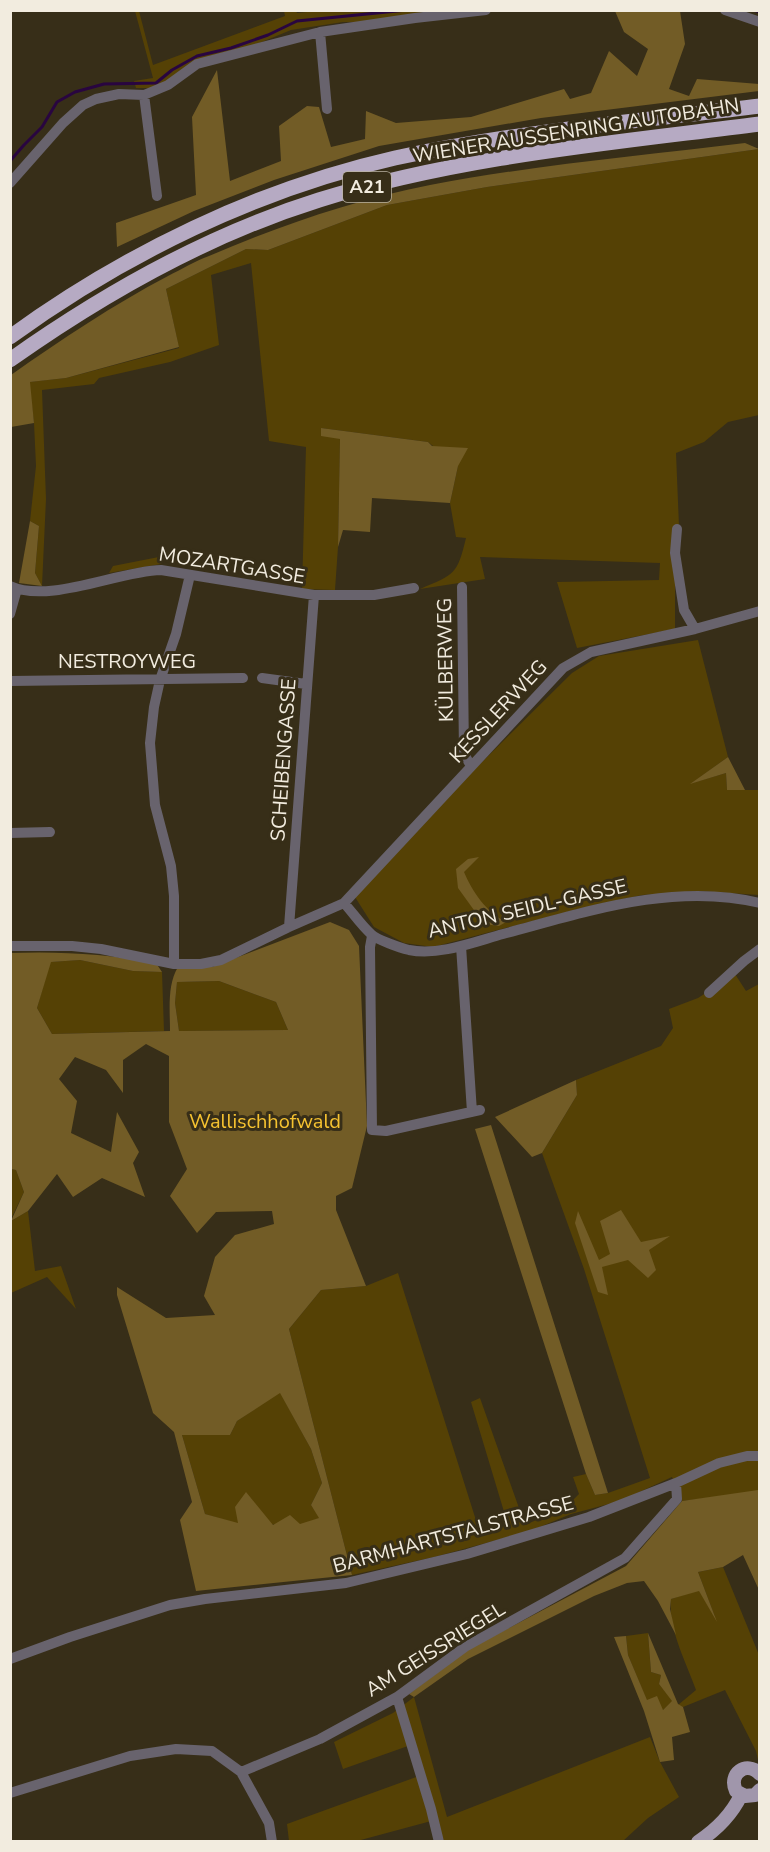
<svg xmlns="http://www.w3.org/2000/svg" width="770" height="1852" font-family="'Nunito Sans',sans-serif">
  <rect width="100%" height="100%" fill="#372e18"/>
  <path fill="#554105" d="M 327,10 L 450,11 L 372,22 L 343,22 L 291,30 L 151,88 L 136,88 L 134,81 L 153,78 L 135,11 L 139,11 L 153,65 L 285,16 L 284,11 L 296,11 L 297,13 Z
    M 759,149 L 759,415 L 728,422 L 704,442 L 676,453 L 679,526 L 675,585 L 675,629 L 577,648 L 557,582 L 659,580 L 660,563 L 480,557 L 485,579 L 420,589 C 455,574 457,575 466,538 L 456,537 L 450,503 L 458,466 L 428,442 L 321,428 L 340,439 L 338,547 L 335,590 L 302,589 L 306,447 L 269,441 L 251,263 L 211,275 L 219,345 L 170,362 L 99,378 L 94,384 L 42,390 L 46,499 L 42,586 L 35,573 L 39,526 L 30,521 L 36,466 L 34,423 L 29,382 L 66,378 L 179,348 L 166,289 L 246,249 L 268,250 L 387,205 L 487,187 Z
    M 169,555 L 161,564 L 109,573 L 113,566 Z
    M 698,640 L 728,757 L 692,783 L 726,773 L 727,790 L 759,790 L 759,895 L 699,891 L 642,895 L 586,907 L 433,947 L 404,943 L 374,927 L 355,897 L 477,767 L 572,673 L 599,656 Z
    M 80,960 L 133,971 L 162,972 L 164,1031 L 52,1034 L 37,1008 L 50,962 Z
    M 735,974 L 746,991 L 759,984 L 759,1492 L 682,1501 L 672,1477 L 620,1501 L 571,1514 L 530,1531 L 434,1557 L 352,1575 L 289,1329 L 321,1290 L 366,1286 L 398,1273 L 480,1533 L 508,1525 L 471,1402 L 480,1398 L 525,1525 L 566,1507 L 579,1494 L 573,1477 L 586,1474 L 595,1495 L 608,1493 L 650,1478 L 584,1269 L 542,1153 L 577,1095 L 576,1080 L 661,1046 L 673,1028 L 669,1009 L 698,998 Z
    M 219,981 L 276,1002 L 288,1030 L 179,1031 L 175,1003 L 177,982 Z
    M 11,1169 L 16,1170 L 24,1192 L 11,1219 Z
    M 28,1211 L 35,1271 L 61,1266 L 76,1309 L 47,1277 L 11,1293 L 11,1221 Z
    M 280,1392 L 311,1449 L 322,1483 L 311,1505 L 320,1518 L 300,1525 L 238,1524 L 205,1514 L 182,1435 L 230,1435 L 237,1421 Z
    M 723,1567 L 759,1655 L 759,1764 L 756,1751 L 725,1690 L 683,1707 L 678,1705 L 696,1690 C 686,1662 668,1629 671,1599 L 699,1590 L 715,1617 L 698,1572 Z
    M 648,1633 L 651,1672 L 661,1675 L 659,1684 L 673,1701 L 663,1710 L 647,1701 L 628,1655 L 626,1636 Z
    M 414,1697 L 447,1817 L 650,1737 L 660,1762 L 679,1797 L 648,1818 L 623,1841 L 444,1841 L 435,1820 L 357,1841 L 289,1841 L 287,1824 L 419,1776 L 408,1746 L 343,1769 L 334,1742 L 393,1713 Z"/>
  <path fill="#725c26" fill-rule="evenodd" d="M 615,11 L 680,11 L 685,44 L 669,89 L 689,96 L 697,79 L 759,84 L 759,91 L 541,118 L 379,146 L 274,180 L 194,211 L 117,247 L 116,223 L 196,195 L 192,117 L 217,70 L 230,181 L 281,161 L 279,126 L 307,106 L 319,107 L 331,147 L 365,139 L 366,111 L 396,123 L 471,117 L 564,89 L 570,99 L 591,93 L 609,51 L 637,76 L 648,49 L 624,32 Z
    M 745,143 L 759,149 L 487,187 L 387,205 L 268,250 L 246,249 L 166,289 L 179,347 L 66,378 L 30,382 L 34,423 L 11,427 L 11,375 C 62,339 113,305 168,276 C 182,269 195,261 209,256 C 279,226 354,200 430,185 C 534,165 640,156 745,143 Z
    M 321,428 L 428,442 L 432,446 L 468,448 L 458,466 L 450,503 L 372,498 L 370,532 L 343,530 L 338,547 L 340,439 L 321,436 Z
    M 30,521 L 39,526 L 35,573 L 42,586 L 19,583 Z
    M 728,757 L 745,790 L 727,790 L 726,773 L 690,784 Z
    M 479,857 L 464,872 C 472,891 486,912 506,922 L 499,926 L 484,924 L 458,888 L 456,869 L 468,859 Z
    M 330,922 L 349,930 L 359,946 L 367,1126 L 352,1188 L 336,1196 L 336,1210 L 366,1286 L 321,1290 L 289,1329 L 352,1575 L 196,1591 L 180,1520 L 192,1502 L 174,1432 L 153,1413 L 117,1295 L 117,1287 L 166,1318 L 215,1315 L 204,1296 L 215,1257 L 235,1235 L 274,1224 L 272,1211 L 216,1212 L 197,1233 L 170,1196 L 187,1169 L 169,1122 L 169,1056 L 146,1044 L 123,1060 L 123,1093 L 106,1070 L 75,1057 L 59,1079 L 77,1101 L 71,1133 L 111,1152 L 117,1112 L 139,1152 L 133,1163 L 145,1197 L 102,1178 L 73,1197 L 57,1174 L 28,1211 L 11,1221 L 24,1192 L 16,1170 L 11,1169 L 10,953 C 60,951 107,954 156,963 L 162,972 L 133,971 L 80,960 L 51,962 L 37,1008 L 52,1034 L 170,1031 C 170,1010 167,985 178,967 L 212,967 ZM 219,981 L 276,1002 L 288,1030 L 179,1031 L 175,1003 L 177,982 ZM 280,1393 L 311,1449 L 322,1483 L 311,1505 L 319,1518 L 300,1524 L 290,1515 L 273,1525 L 246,1492 L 235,1507 L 238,1523 L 205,1514 L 182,1435 L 230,1435 L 237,1421 Z
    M 576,1080 L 577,1095 L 542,1153 L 532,1157 L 495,1117 Z
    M 491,1125 L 608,1493 L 595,1495 L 586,1474 L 475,1129 Z
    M 621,1210 L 641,1242 L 670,1236 L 649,1250 L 656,1270 L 648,1278 L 628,1260 L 602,1267 L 608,1295 L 598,1292 L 575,1223 L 578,1211 L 599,1260 L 610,1254 L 600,1221 Z
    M 758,1490 L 759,1492 L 759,1590 L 743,1555 L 723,1567 L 698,1572 L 717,1622 L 699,1591 L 671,1599 L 670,1609 L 676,1635 L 658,1601 L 644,1581 L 627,1583 L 594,1596 L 468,1659 L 414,1697 L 409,1694 L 469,1649 L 626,1566 L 682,1501 Z
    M 648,1633 L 678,1704 L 683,1707 L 690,1732 L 672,1737 L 674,1760 L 660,1762 L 644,1711 L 614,1637 L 626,1636 L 628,1655 L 647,1700 L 657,1696 L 663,1710 L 672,1701 L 659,1684 L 661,1675 L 651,1672 Z"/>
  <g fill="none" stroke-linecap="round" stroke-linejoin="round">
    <path stroke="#290540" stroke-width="3" d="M 754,10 L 760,12
      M 10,161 L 24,145 L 42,127 L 57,102 L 75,92 L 104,84 L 156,83 L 172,70 L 197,56 L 231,48 L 268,35 L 297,21 L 407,10"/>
    <path stroke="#68636d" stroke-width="10" d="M 725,10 L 760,22
      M 320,32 L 327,109
      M 144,95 L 157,196
      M 10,183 L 63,123 L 83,105 L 96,99 L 119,94 L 144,95 L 168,85 L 197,64 L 320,32 L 415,18 L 486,10
      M 677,529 L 675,553 L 684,610 L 695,629
      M 10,586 C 49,604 118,571 161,570 L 314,595 L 374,595 L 414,588
      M 462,587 L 464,754 L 471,766
      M 10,614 L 17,589
      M 262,678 L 306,684
      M 10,681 L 243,678
      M 10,833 L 50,832
      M 344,903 C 353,913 361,925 371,934 C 377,940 401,948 409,950 C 439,956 474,942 503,934 C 586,912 673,882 760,903
      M 289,927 L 314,595
      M 372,936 L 370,947 L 372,1130 L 386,1131 L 480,1110
      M 10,946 L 72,946 L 101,949 L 174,964 L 201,964 L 221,960 L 289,927 L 344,903 L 563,668 L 591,652 L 695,629 L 760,611
      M 461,946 L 472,1112
      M 174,964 L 174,896 L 171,866 L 155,805 L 150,743 L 154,707 L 160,680 L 176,634 L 190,575
      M 709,993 L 744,961 L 760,949
      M 10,1659 L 70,1637 L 170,1605 L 205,1599 L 346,1583 L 467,1554 L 589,1517 L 676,1483 L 719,1463 L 747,1456 L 760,1456
      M 397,1697 L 431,1809 L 439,1842
      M 241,1772 L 320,1739 L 397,1697 L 465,1647 L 625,1558 L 677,1499 L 676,1483
      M 10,1793 L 130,1756 L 176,1749 L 212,1751 L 241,1772 L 269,1823 L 272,1842"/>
    <path stroke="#a096ab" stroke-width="14" d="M 760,1774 C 746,1760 728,1774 736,1791 L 745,1796 L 755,1795 L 760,1790
      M 698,1842 C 716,1830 732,1814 741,1795"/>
    <path stroke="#b6aac3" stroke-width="15" d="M 10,337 C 124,254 258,189 395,158 C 515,132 638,121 760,106
      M 10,360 C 106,292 207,235 319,200 C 461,156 612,143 760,124"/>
  </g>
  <g text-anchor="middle" stroke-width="6" stroke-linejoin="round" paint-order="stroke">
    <rect fill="#372e18" stroke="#bab3a3" stroke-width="1.5" x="343" y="172" width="48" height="30" rx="4.5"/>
    <g font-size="18" font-weight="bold" fill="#f2ecdf">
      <text x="367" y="193">A21</text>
    </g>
    <g font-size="20" fill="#f2ecdf" stroke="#372e18">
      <text transform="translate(576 130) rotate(-9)" y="7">WIENER AUSSENRING AUTOBAHN</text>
      <text transform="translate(232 565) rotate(9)" y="7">MOZARTGASSE</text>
      <text transform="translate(445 660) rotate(-91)" y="7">KÜLBERWEG</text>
      <text x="127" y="668">NESTROYWEG</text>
      <text transform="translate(498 711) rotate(-47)" y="7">KESSLERWEG</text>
      <text transform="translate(283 760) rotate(-86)" y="7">SCHEIBENGASSE</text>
      <text transform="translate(527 908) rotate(-13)" y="7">ANTON SEIDL-GASSE</text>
      <text transform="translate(453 1534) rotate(-15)" y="7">BARMHARTSTALSTRASSE</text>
      <text transform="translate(435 1649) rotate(-32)" y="7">AM GEISSRIEGEL</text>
    </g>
    <g font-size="20" fill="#f5c230" stroke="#372e18">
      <text x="265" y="1128">Wallischhofwald</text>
    </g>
  </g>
  <rect width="770" height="1852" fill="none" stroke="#f2ecdf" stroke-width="24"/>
</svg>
